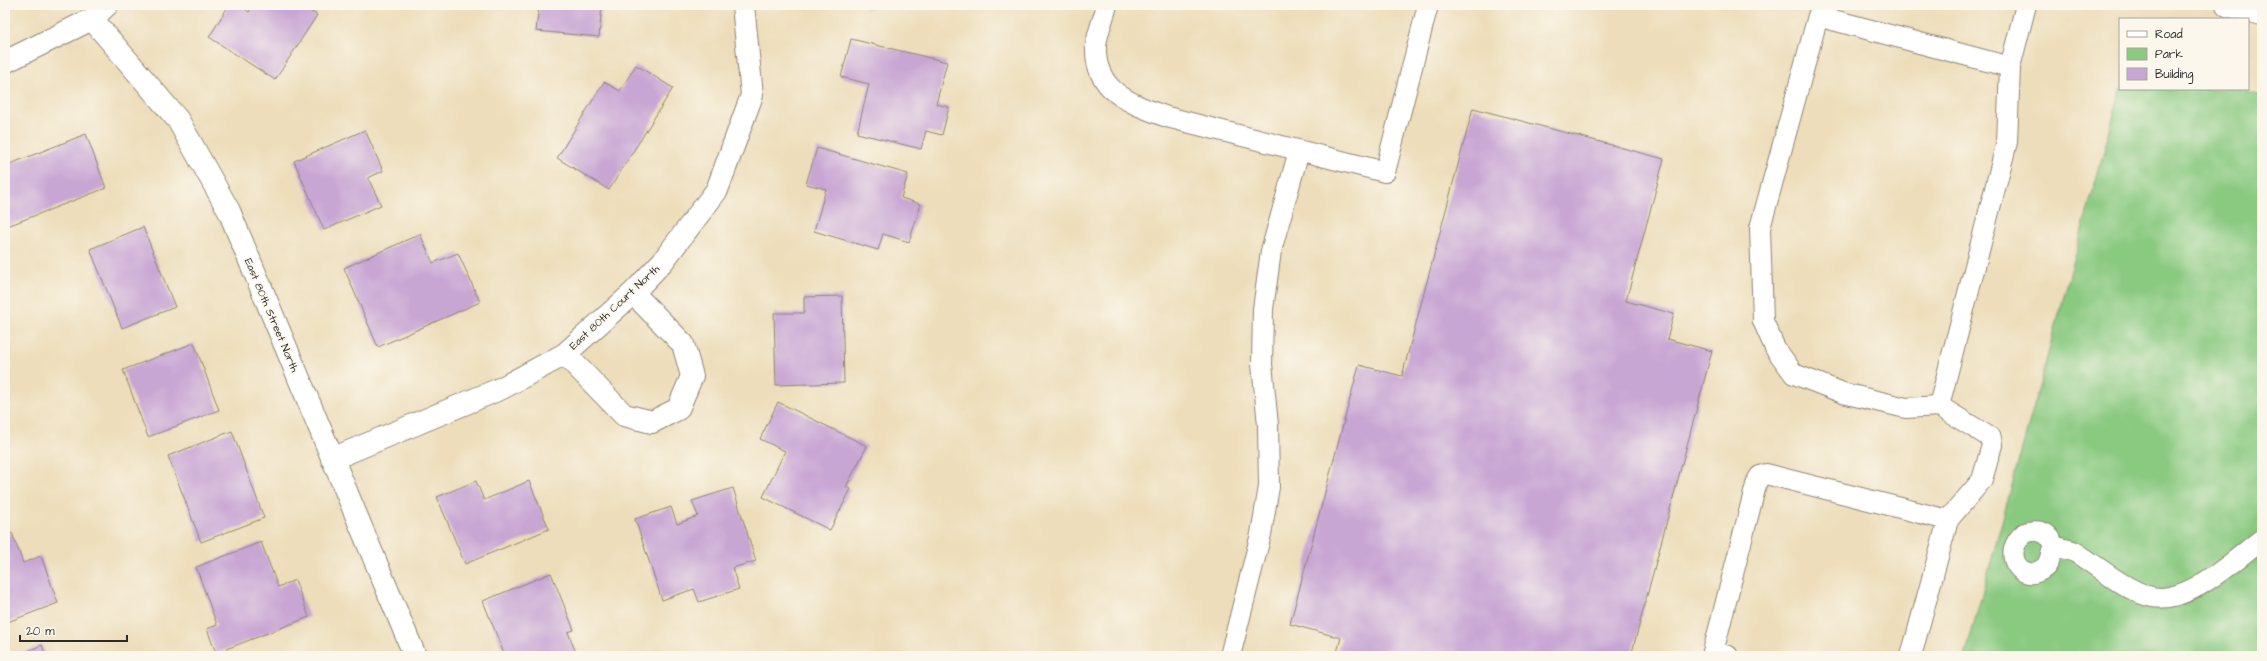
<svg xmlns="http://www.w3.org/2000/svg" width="2267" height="661" font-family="'Architects Daughter',sans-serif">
  <rect width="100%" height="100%" fill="#fbf7ec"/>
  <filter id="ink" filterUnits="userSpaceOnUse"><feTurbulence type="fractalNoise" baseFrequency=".025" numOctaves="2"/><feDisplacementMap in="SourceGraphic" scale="8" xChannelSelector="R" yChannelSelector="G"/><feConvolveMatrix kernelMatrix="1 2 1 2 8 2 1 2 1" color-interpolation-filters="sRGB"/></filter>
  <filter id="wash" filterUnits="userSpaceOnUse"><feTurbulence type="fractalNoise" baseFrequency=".012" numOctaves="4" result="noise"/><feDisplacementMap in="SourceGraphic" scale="16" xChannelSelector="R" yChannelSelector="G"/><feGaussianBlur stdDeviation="0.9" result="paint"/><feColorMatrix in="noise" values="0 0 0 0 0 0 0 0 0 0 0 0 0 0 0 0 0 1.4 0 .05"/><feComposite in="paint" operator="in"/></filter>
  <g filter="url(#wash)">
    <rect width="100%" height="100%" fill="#edddba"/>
    <path fill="#89c980" stroke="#5a7a56" d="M 2121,89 L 2235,89 L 2262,96 L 2262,656 L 1965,656 Z"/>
    <g id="blocks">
      <path fill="#c8a6d4" d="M 229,5 L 239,5 L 249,12 L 253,5 L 301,5 L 317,15 L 275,80 L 209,37 Z
        M 539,5 L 602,5 L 599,37 L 536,31 Z
        M 865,5 L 891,5 L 891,6 L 865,9 Z
        M 851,39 L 947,62 L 936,104 L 949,107 L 942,135 L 926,131 L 921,149 L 857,133 L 869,84 L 841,77 Z
        M 636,65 L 673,88 L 609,190 L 557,158 L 604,82 L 620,91 Z
        M 1473,108 L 1664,159 L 1626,301 L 1674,314 L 1667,339 L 1712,351 L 1631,656 L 1336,656 L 1341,638 L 1290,624 L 1359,365 L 1402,376 Z
        M 365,130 L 383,171 L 368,178 L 381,205 L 324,230 L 294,161 Z
        M 86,134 L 106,188 L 5,227 L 5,166 Z
        M 817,148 L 908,174 L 901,198 L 921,204 L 909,242 L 883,234 L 878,250 L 814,231 L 826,189 L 806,184 Z
        M 143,227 L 175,307 L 122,328 L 90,249 Z
        M 420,234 L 433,263 L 458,253 L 480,302 L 378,347 L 344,268 Z
        M 842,296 L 844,383 L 776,385 L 774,313 L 804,313 L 804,297 Z
        M 194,343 L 219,410 L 148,437 L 123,370 Z
        M 778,402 L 867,446 L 846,487 L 851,489 L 830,530 L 763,497 L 785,451 L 760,439 Z
        M 232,431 L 264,518 L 201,542 L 168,456 Z
        M 476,481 L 484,500 L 529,481 L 549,529 L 465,564 L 437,497 Z
        M 733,488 L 756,561 L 732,568 L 739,589 L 699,602 L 694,589 L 662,600 L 635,519 L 671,507 L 677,524 L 698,516 L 692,501 Z
        M 12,533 L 23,563 L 41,556 L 58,603 L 5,623 L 5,535 Z
        M 261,542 L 278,587 L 295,580 L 309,617 L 216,653 L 207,629 L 217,625 L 196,567 Z
        M 551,573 L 574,630 L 568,632 L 577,656 L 505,656 L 483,601 Z
        M 42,645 L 46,656 L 16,656 Z"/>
    </g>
  </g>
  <g filter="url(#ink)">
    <use href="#blocks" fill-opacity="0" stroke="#8c8472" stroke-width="1"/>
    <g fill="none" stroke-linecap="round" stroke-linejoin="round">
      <defs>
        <path id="service" d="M 1107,5 C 1104,18 1097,33 1096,46 C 1094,92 1132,104 1167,117 L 1385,172 L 1428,5
          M 2010,67 L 1818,16 L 1760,228 L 1763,321 L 1775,348 L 1794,374 L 1843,393 L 1906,408 L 1939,406 L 2007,142 L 2010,67 L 2026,5
          M 2054,546 C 2051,552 2050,564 2044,568 C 2022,586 1999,553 2025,533 C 2034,530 2044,530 2050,538 C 2051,540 2053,545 2055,546 C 2060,549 2069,549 2075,552 C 2099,567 2121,587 2148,596 C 2185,608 2234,560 2262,539
          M 1230,656 L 1261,534 L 1269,487 L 1268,425 L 1262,364 L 1263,309 L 1271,251 L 1299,151
          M 1728,656 L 1713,652 L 1757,481 L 1760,476 L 1766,474 L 1948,520
          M 1911,656 L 1948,520 L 1982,480 L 1992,445 L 1991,438 L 1939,406"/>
        <path id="minor" d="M 92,19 L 178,120 L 229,211 L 415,656
          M 5,62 L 92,19 L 107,5
          M 565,354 L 624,415 L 652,422 L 678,409 L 692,376 L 683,344 L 633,293
          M 332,459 L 502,388 L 565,354 L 633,293 L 663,261 L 717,190 L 752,95 L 743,5"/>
        <path id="secondary" d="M 2227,5 L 2262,14"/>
      </defs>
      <use href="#service" stroke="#8c8472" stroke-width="22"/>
      <use href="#minor" stroke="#8c8472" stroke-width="24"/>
      <use href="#secondary" stroke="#8c8472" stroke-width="24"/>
      <use href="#service" stroke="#fff" stroke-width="20"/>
      <use href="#minor" stroke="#fff" stroke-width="22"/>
      <use href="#secondary" stroke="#fff" stroke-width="22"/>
    </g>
  </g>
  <g text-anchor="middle" stroke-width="3.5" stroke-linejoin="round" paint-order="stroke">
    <g font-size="11" fill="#2b2b2b" stroke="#fbf7ec">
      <text transform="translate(614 307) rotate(-43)" y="4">East 80th Court North</text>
      <text transform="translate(272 315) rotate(67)" y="4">East 80th Street North</text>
    </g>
  </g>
  <rect width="2267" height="661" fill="none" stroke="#fbf7ec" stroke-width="20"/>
  <rect x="2119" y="18" width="130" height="72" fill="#fbf7ec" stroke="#a8a59f"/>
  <rect x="2127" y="31" width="20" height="6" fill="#ffffff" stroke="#a8a59f"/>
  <text x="2155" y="38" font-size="12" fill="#2b2b2b">Road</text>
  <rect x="2127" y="48" width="20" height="12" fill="#89c980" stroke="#a8a59f"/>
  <text x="2155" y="58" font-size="12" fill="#2b2b2b">Park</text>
  <rect x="2127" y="68" width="20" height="12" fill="#c8a6d4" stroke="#a8a59f"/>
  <text x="2155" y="78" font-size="12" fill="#2b2b2b">Building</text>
  <path d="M20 635v6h107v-6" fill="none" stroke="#2b2b2b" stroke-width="2"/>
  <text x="26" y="635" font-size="12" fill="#2b2b2b" stroke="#fbf7ec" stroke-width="3" paint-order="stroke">20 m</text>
</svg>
